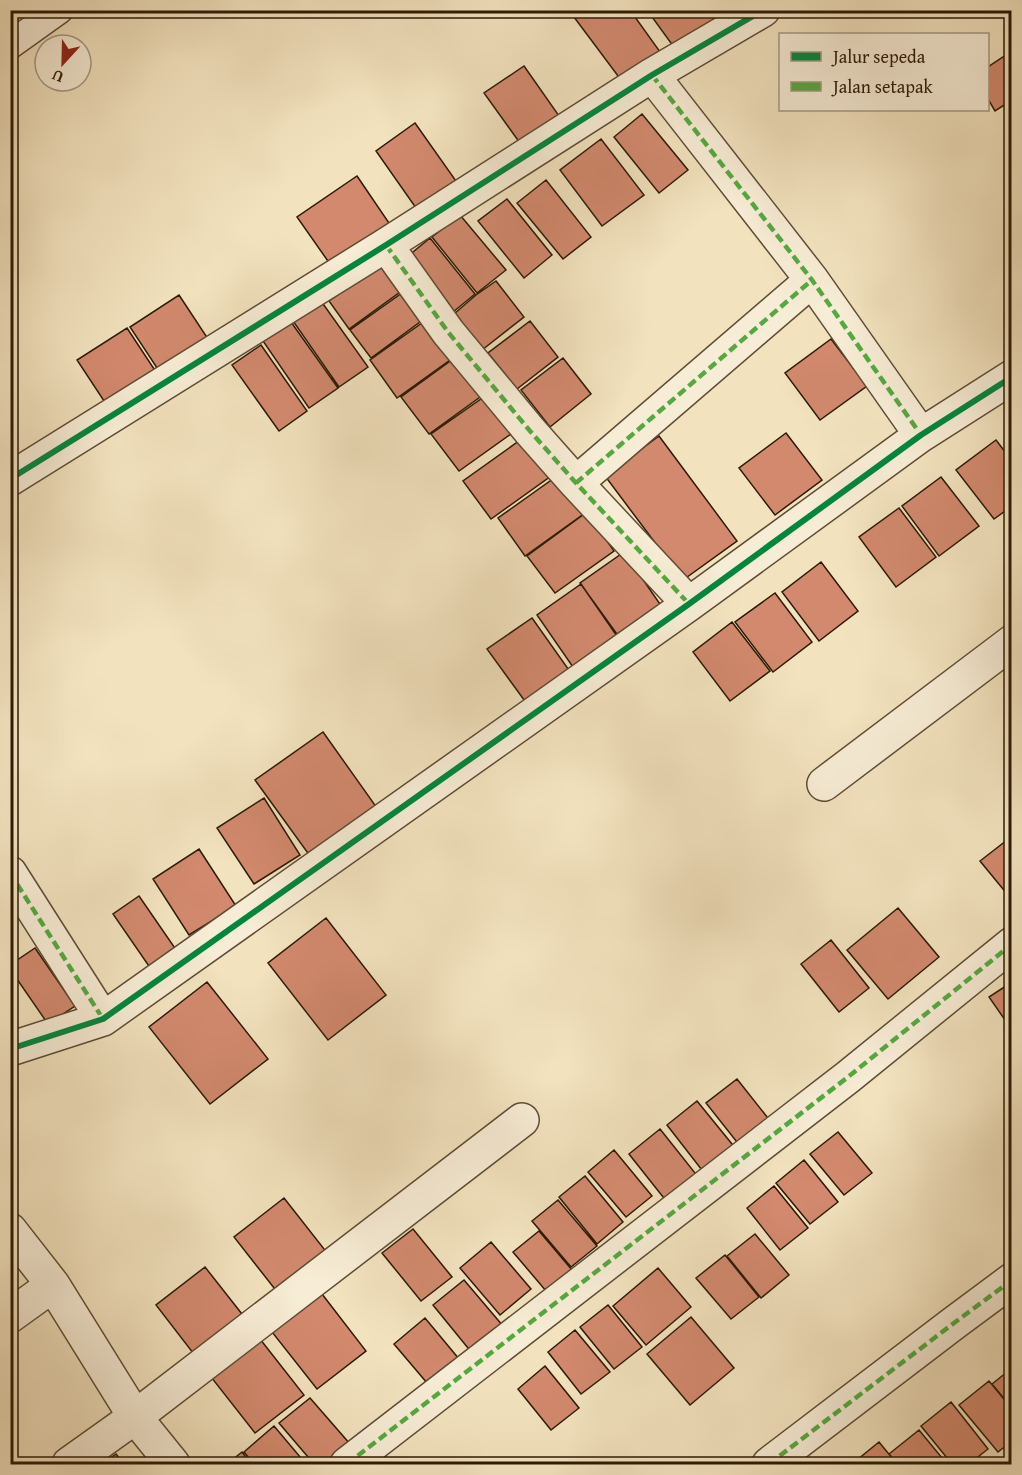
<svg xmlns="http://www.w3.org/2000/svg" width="1022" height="1475" viewBox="0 0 1022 1475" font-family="'Gentium Book Plus',serif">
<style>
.building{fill:#d2896e;stroke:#2d1a06;stroke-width:1.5}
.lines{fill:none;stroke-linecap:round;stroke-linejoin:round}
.lane-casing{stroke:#5e4c34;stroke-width:30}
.street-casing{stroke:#5e4c34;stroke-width:36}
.lane{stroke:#f7ecd5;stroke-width:27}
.street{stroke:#f7ecd5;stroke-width:33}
.quiet{stroke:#54a940;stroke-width:4.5;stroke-dasharray:9 4.5;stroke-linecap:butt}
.cycleway-casing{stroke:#f7ecd5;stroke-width:10}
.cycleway{stroke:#00873e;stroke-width:6}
</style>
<rect width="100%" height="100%" fill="#f2e2be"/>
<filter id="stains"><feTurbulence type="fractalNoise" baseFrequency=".00333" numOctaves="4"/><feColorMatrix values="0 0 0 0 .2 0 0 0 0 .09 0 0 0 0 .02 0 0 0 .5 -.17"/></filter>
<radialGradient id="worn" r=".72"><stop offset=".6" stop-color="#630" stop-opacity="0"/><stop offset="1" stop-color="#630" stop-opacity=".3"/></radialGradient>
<path class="building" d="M 574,10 L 630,10 L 663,56 L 624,84 L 571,13 Z
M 647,10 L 708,10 L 715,21 L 676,50 Z
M 1012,51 L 1012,100 L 995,111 L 988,99 L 988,67 Z
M 524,66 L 564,123 L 525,150 L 484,93 Z
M 642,114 L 688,170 L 659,193 L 614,137 Z
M 415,123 L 456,181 L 416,208 L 376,151 Z
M 601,139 L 644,195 L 602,226 L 560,170 Z
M 357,176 L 389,223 L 330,264 L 297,217 Z
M 546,180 L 591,237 L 563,259 L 517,203 Z
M 507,199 L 552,255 L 524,278 L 478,221 Z
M 460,215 L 506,270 L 477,293 L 432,237 Z
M 430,238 L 475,294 L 447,317 L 402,261 Z
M 387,260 L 407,287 L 349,329 L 329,301 Z
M 496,281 L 524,317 L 482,350 L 454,314 L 476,295 Z
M 409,288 L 428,316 L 371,358 L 350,330 Z
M 179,295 L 212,345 L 163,377 L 130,327 Z
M 321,301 L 368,367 L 339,387 L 293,321 Z
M 429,318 L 457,355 L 397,398 L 370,360 Z
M 530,321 L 558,357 L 517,389 L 488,353 Z
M 291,322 L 338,388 L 309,408 L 263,341 Z
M 127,328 L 160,378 L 110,410 L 77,360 Z
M 831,339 L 867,386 L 820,420 L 785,373 Z
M 261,345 L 307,411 L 279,431 L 232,365 Z
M 460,354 L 487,392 L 429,434 L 401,397 Z
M 563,358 L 591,394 L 550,427 L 521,390 Z
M 491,392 L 518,429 L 459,471 L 431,434 Z
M 786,433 L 822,480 L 775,515 L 739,468 Z
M 659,436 L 737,541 L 683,580 L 605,476 Z
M 523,438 L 551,476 L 491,519 L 463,481 Z
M 996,440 L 1012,461 L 1012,506 L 994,519 L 956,470 Z
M 557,476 L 585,513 L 525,556 L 498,518 Z
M 941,477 L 979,526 L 939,556 L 902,506 Z
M 899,508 L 936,557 L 896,587 L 859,537 Z
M 587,512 L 614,551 L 555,593 L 527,556 Z
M 624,552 L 662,607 L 619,637 L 580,583 Z
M 821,562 L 858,611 L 819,641 L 782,592 Z
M 581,584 L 619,639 L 575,670 L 537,615 Z
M 775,593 L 812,642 L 773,672 L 735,622 Z
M 532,618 L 571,673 L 527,704 L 487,649 Z
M 732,622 L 770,671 L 730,701 L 693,652 Z
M 323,732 L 377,808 L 310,856 L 255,780 Z
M 264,798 L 300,855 L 254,884 L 217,828 Z
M 1011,837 L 1012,837 L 1012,900 L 980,861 Z
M 199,849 L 236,906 L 189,935 L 153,879 Z
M 139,896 L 179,954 L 153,972 L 113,914 Z
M 898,908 L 939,957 L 888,999 L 847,950 Z
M 326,918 L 386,995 L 328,1040 L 268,963 Z
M 831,940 L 869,988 L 839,1012 L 801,964 Z
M 35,948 L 75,1006 L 48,1024 L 10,969 L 10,965 Z
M 207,982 L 268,1059 L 210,1104 L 149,1027 Z
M 1012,982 L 1012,1030 L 989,997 Z
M 737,1079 L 775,1127 L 744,1151 L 706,1103 Z
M 697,1101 L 736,1149 L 705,1174 L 667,1125 Z
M 660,1129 L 699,1178 L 667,1202 L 629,1154 Z
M 838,1132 L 872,1173 L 844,1195 L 810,1154 Z
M 614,1150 L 652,1196 L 626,1217 L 588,1172 Z
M 804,1160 L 838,1202 L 810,1224 L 776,1183 Z
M 585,1176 L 623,1222 L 597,1244 L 559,1197 Z
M 774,1186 L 808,1228 L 780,1250 L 747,1208 Z
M 284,1198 L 328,1254 L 278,1293 L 234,1237 Z
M 558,1200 L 597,1246 L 571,1267 L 532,1221 Z
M 413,1229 L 452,1277 L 421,1301 L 382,1253 Z
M 539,1231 L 578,1277 L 552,1298 L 513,1252 Z
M 755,1234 L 789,1275 L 761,1298 L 727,1256 Z
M 491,1242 L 531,1289 L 500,1315 L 460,1268 Z
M 725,1255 L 759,1297 L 731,1319 L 696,1278 Z
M 205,1267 L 249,1323 L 200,1362 L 156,1305 Z
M 658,1268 L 691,1307 L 646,1345 L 613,1306 Z
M 464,1280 L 503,1326 L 472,1353 L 433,1305 Z
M 322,1294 L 366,1351 L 317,1389 L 272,1332 Z
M 608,1305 L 642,1347 L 614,1369 L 580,1327 Z
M 691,1317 L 734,1368 L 690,1405 L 647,1354 Z
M 425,1318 L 464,1365 L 433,1390 L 394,1344 Z
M 575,1330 L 610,1372 L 581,1394 L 548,1352 Z
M 260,1339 L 304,1395 L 255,1433 L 211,1377 Z
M 545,1366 L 579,1408 L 551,1430 L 518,1389 Z
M 1012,1368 L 1012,1408 L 992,1384 Z
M 989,1381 L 1012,1409 L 1012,1441 L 998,1452 L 959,1405 Z
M 310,1398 L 350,1444 L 326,1464 L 314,1464 L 279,1423 Z
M 951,1402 L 988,1449 L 969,1464 L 952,1464 L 921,1426 Z
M 274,1426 L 306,1464 L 254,1464 L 244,1452 Z
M 919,1430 L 947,1464 L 898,1464 L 889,1454 Z
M 879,1442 L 897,1464 L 852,1464 Z
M 242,1452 L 251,1464 L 227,1464 Z
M 116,1454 L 124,1464 L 102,1464 Z"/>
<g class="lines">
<defs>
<path id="lane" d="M 10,45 L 59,10"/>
<path id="street" d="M 652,75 L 812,280 L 921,435
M 386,245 L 448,332 L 530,431 L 576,483 L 689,604
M 10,479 L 386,245 L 652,75 L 763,10
M 576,483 L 812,280
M 824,784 L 1012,642
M 10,873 L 103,1019
M 10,1049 L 103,1019 L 689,604 L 921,435 L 1012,377
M 10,1230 L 53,1285 L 135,1417 L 173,1464
M 10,1316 L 53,1285
M 69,1464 L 135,1417 L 522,1120
M 347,1464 L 848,1077 L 1012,944
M 769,1464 L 954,1323 L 1012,1280"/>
</defs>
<use href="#lane" class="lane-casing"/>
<use href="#street" class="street-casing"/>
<use href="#lane" class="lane"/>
<use href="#street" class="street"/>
<path class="quiet" d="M 652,75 L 812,280 L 921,435
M 386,245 L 448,332 L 530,431 L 576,483 L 689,604
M 576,483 L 812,280
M 10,873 L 103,1019
M 347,1464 L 848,1077 L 1012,944
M 769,1464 L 954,1323 L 1012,1280"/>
<defs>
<path id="cycleway" d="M 10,479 L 386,245 L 652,75 L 763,10
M 10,1049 L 103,1019 L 689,604 L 921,435 L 1012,377"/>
</defs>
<use href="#cycleway" class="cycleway-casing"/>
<use href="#cycleway" class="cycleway"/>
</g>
<rect width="1022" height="1475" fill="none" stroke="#f2e2be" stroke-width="36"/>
<rect x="12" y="12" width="998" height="1451" fill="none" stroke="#2d1a06" stroke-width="3"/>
<rect x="18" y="18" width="986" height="1439" fill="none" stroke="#2d1a06" stroke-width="1.5"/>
<rect x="779" y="33" width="210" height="78" fill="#f7ecd5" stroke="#a69882" stroke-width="1.5"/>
<rect x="791" y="52" width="30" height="9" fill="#00873e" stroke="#a69882" stroke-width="1.5"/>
<text x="833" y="63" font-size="18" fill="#2d1a06">Jalur sepeda</text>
<rect x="791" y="82" width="30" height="9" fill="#54a940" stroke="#a69882" stroke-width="1.5"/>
<text x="833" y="93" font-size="18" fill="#2d1a06">Jalan setapak</text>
<g transform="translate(63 63) rotate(202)"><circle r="28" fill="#f7ecd5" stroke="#a69882" stroke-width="1.5"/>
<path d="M0-4.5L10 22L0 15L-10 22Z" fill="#8f2418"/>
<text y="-9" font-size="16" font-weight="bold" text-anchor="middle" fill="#2d1a06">U</text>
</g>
<rect width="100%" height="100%" filter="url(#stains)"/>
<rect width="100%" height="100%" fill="url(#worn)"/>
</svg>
